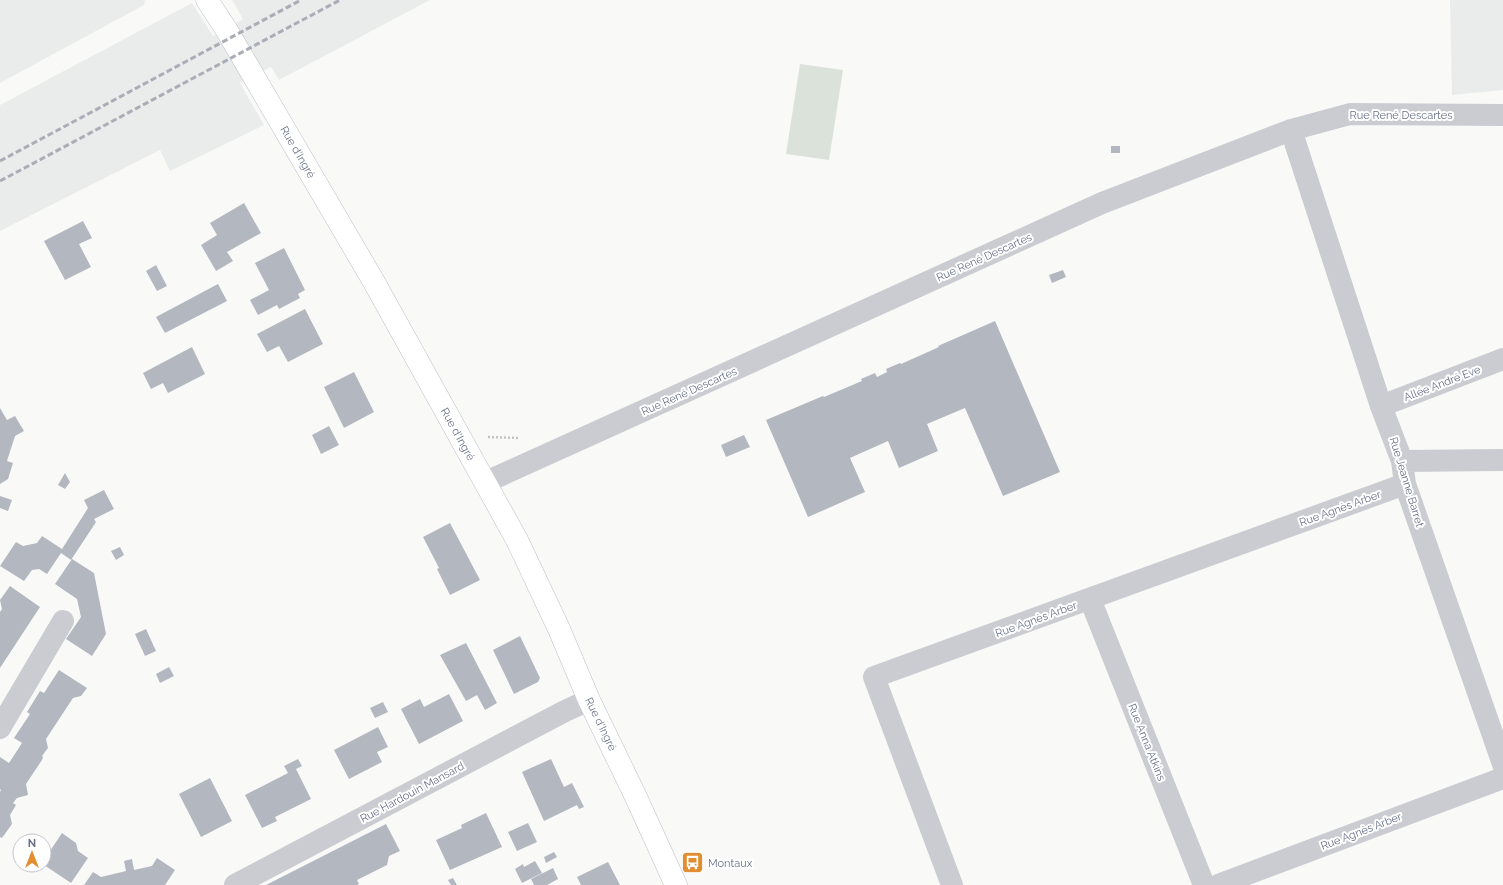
<svg xmlns="http://www.w3.org/2000/svg" width="1503" height="885" viewBox="0 0 1503 885" font-family="Raleway,sans-serif">
<style>
.built{fill:#eaebeb}
.green{fill:#dae2d9}
.building{fill:#b3b7c0}
.lines{fill:none;stroke-linecap:round;stroke-linejoin:round}
.secondary-casing{stroke:#bdbfc5;stroke-width:23}
.path{stroke:#c2c3c6;stroke-width:2.5;stroke-dasharray:2 2;stroke-linecap:butt}
.street{stroke:#cbccd1;stroke-width:22}
.secondary{stroke:#fff;stroke-width:22}
.rail{stroke:#aaadb5;stroke-width:3;stroke-dasharray:6 3;stroke-linecap:butt}
.labels{text-anchor:middle;stroke-width:4;stroke-linejoin:round;paint-order:stroke}
.street-label{font-size:11px;fill:#697189;stroke:#fff}
.poi-label{font-size:11px;fill:#697189;stroke:#fff;text-anchor:start}
</style>
<rect width="100%" height="100%" fill="#f9faf8"/>
<path class="built" d="M 0,0 L 145,0 L 144,5 L 0,83 Z
M 232,0 L 430,0 L 279,80 L 271,67 L 240,83 L 264,125 L 170,171 L 160,150 L 0,231 L 0,105 L 192,3 L 213,36 L 243,19 Z
M 1450,0 L 1503,0 L 1503,90 L 1452,95 Z"/>
<path class="green" d="M 800,64 L 843,70 L 829,160 L 786,154 Z"/>
<path class="building" d="M 1111,146 L 1120,146 L 1120,153 L 1111,153 Z
M 244,203 L 261,233 L 227,252 L 233,261 L 216,271 L 201,245 L 217,235 L 210,223 Z
M 83,221 L 92,238 L 79,244 L 91,267 L 65,280 L 44,241 Z
M 284,248 L 305,290 L 298,294 L 300,298 L 279,309 L 277,305 L 258,315 L 250,300 L 269,290 L 255,263 Z
M 156,265 L 167,286 L 157,291 L 146,271 Z
M 1063,270 L 1066,277 L 1052,283 L 1049,275 Z
M 218,284 L 227,301 L 165,333 L 156,317 Z
M 305,309 L 323,344 L 288,362 L 279,346 L 267,352 L 257,334 Z
M 995,321 L 1060,472 L 1003,496 L 965,408 L 927,424 L 938,451 L 899,468 L 888,441 L 850,458 L 865,492 L 808,517 L 766,420 L 823,396 L 824,397 L 862,381 L 861,379 L 875,373 L 877,377 L 887,372 L 886,369 L 900,363 L 901,364 L 939,347 L 938,346 Z
M 192,347 L 205,374 L 168,393 L 163,383 L 151,389 L 143,373 Z
M 354,372 L 374,412 L 344,428 L 324,387 Z
M 0,408 L 7,420 L 15,416 L 24,431 L 15,436 L 7,461 L 13,463 L 8,479 L 0,484 Z
M 329,426 L 339,445 L 321,454 L 312,435 Z
M 744,435 L 750,447 L 726,457 L 721,445 Z
M 65,473 L 70,482 L 65,489 L 58,485 Z
M 104,490 L 114,509 L 94,519 L 96,522 L 71,560 L 61,553 L 47,574 L 39,569 L 32,570 L 24,581 L 0,566 L 16,542 L 23,546 L 37,543 L 42,536 L 62,549 L 88,508 L 84,500 Z
M 0,496 L 12,500 L 8,511 L 0,508 Z
M 450,523 L 480,580 L 450,595 L 437,569 L 439,568 L 423,537 Z
M 120,547 L 124,555 L 116,560 L 111,551 Z
M 72,559 L 94,573 L 106,634 L 92,656 L 66,639 L 81,617 L 77,599 L 55,584 Z
M 10,586 L 40,607 L 0,668 L 0,612 L 2,609 L 0,600 Z
M 146,629 L 156,651 L 145,656 L 135,634 Z
M 520,636 L 540,678 L 538,682 L 514,694 L 493,650 Z
M 466,643 L 497,703 L 485,710 L 477,695 L 466,701 L 440,655 Z
M 169,667 L 174,676 L 160,683 L 156,674 Z
M 59,670 L 87,688 L 81,696 L 73,698 L 46,739 L 48,748 L 42,756 L 43,757 L 42,760 L 26,784 L 28,795 L 17,798 L 13,803 L 16,805 L 10,815 L 12,824 L 2,838 L 0,837 L 0,792 L 1,790 L 0,789 L 0,757 L 9,763 L 22,743 L 14,738 L 30,714 L 27,712 L 40,691 L 44,693 Z
M 449,694 L 463,721 L 419,744 L 401,709 L 420,699 L 424,707 Z
M 383,702 L 388,712 L 375,718 L 370,708 Z
M 378,727 L 388,747 L 377,752 L 382,762 L 349,779 L 334,750 Z
M 298,759 L 302,766 L 296,769 L 311,799 L 275,817 L 277,821 L 262,828 L 245,795 L 288,773 L 284,766 Z
M 551,759 L 564,787 L 572,783 L 584,807 L 579,809 L 577,805 L 544,821 L 522,772 Z
M 210,778 L 232,821 L 201,837 L 179,794 Z
M 486,813 L 502,847 L 450,870 L 436,840 L 462,828 L 461,825 Z
M 528,823 L 537,842 L 517,851 L 508,832 Z
M 386,824 L 400,851 L 389,856 L 387,865 L 357,880 L 359,884 L 357,885 L 266,885 Z
M 62,833 L 76,843 L 78,851 L 88,858 L 71,883 L 44,865 L 44,860 Z
M 554,852 L 557,857 L 546,863 L 544,857 Z
M 693,853 L 700,868 L 694,871 L 687,856 Z
M 157,858 L 175,870 L 165,885 L 84,885 L 93,872 L 101,877 L 126,871 L 124,861 L 132,859 L 134,870 L 152,866 Z
M 535,861 L 542,873 L 522,883 L 515,869 L 523,864 L 524,867 Z
M 608,862 L 620,885 L 581,885 L 577,877 Z
M 553,868 L 558,879 L 547,885 L 534,885 L 531,879 Z
M 453,878 L 457,885 L 451,885 L 448,880 Z"/>
<g class="lines">
<defs>
<path id="secondary" d="M 207,0 L 226,29 L 374,282 L 517,540 L 559,629 L 589,700 L 635,795 L 676,885"/>
</defs>
<use href="#secondary" class="secondary-casing"/>
<path class="path" d="M 488,437 L 519,438"/>
<path class="street" d="M 1291,130 L 1381,406 L 1402,461 L 1405,484 L 1503,764
M 1381,406 L 1503,359
M 1402,461 L 1503,460
M 486,482 L 1102,203 L 1291,130 L 1350,114 L 1503,115
M 1090,599 L 1204,885
M 0,728 L 63,621
M 235,885 L 565,711 L 589,700
M 952,885 L 874,677 L 1405,484
M 1218,885 L 1503,778"/>
<use href="#secondary" class="secondary"/>
<path class="rail" d="M 0,161 L 301,0
M 0,181 L 340,0"/>
</g>
<defs>
<symbol id="bus-square" viewBox="-11 -11 22 22"><rect x="-9" y="-9" width="18" height="18" rx="4" fill="#e28d2f" stroke="#fff"/><path d="M-5-6H5V4H4V6H2V4H-2V6H-4V4H-5ZM-3.5-4V0h7V-4ZM-3.5 1.2v1.5H-2V1.2ZM2 1.2v1.5H3.5V1.2Z" fill="#fff"/></symbol>
</defs>
<g fill-rule="evenodd">
<use href="#bus-square" x="680" y="850" width="25" height="25"/>
</g>
<g class="labels">
<g class="street-label">
<text x="1401" y="119">Rue René Descartes</text>
<text transform="translate(298 152) rotate(60)" y="4">Rue d'Ingré</text>
<text transform="translate(984 257) rotate(-24)" y="4">Rue René Descartes</text>
<text transform="translate(1442 383) rotate(-21)" y="4">Allée André Eve</text>
<text transform="translate(689 391) rotate(-24)" y="4">Rue René Descartes</text>
<text transform="translate(458 434) rotate(61)" y="4">Rue d'Ingré</text>
<text transform="translate(1407 482) rotate(73)" y="4">Rue Jeanne Barret</text>
<text transform="translate(1340 508) rotate(-20)" y="4">Rue Agnès Arber</text>
<text transform="translate(1036 619) rotate(-20)" y="4">Rue Agnès Arber</text>
<text transform="translate(601 724) rotate(64)" y="4">Rue d'Ingré</text>
<text transform="translate(1147 742) rotate(68)" y="4">Rue Anna Atkins</text>
<text transform="translate(412 792) rotate(-28)" y="4">Rue Hardouin Mansard</text>
<text transform="translate(1361 831) rotate(-21)" y="4">Rue Agnès Arber</text>
</g>
<g class="poi-label">
<text x="708" y="867">Montaux</text>
</g>
</g>
<g transform="translate(32 853)"><circle r="19" fill="#ffffff" stroke="#c3c6d0"/>
<path d="M0-3L7 15L0 10L-7 15Z" fill="#e28d2f"/>
<text y="-6" font-size="11" font-weight="bold" text-anchor="middle" fill="#697189">N</text>
</g>
</svg>
